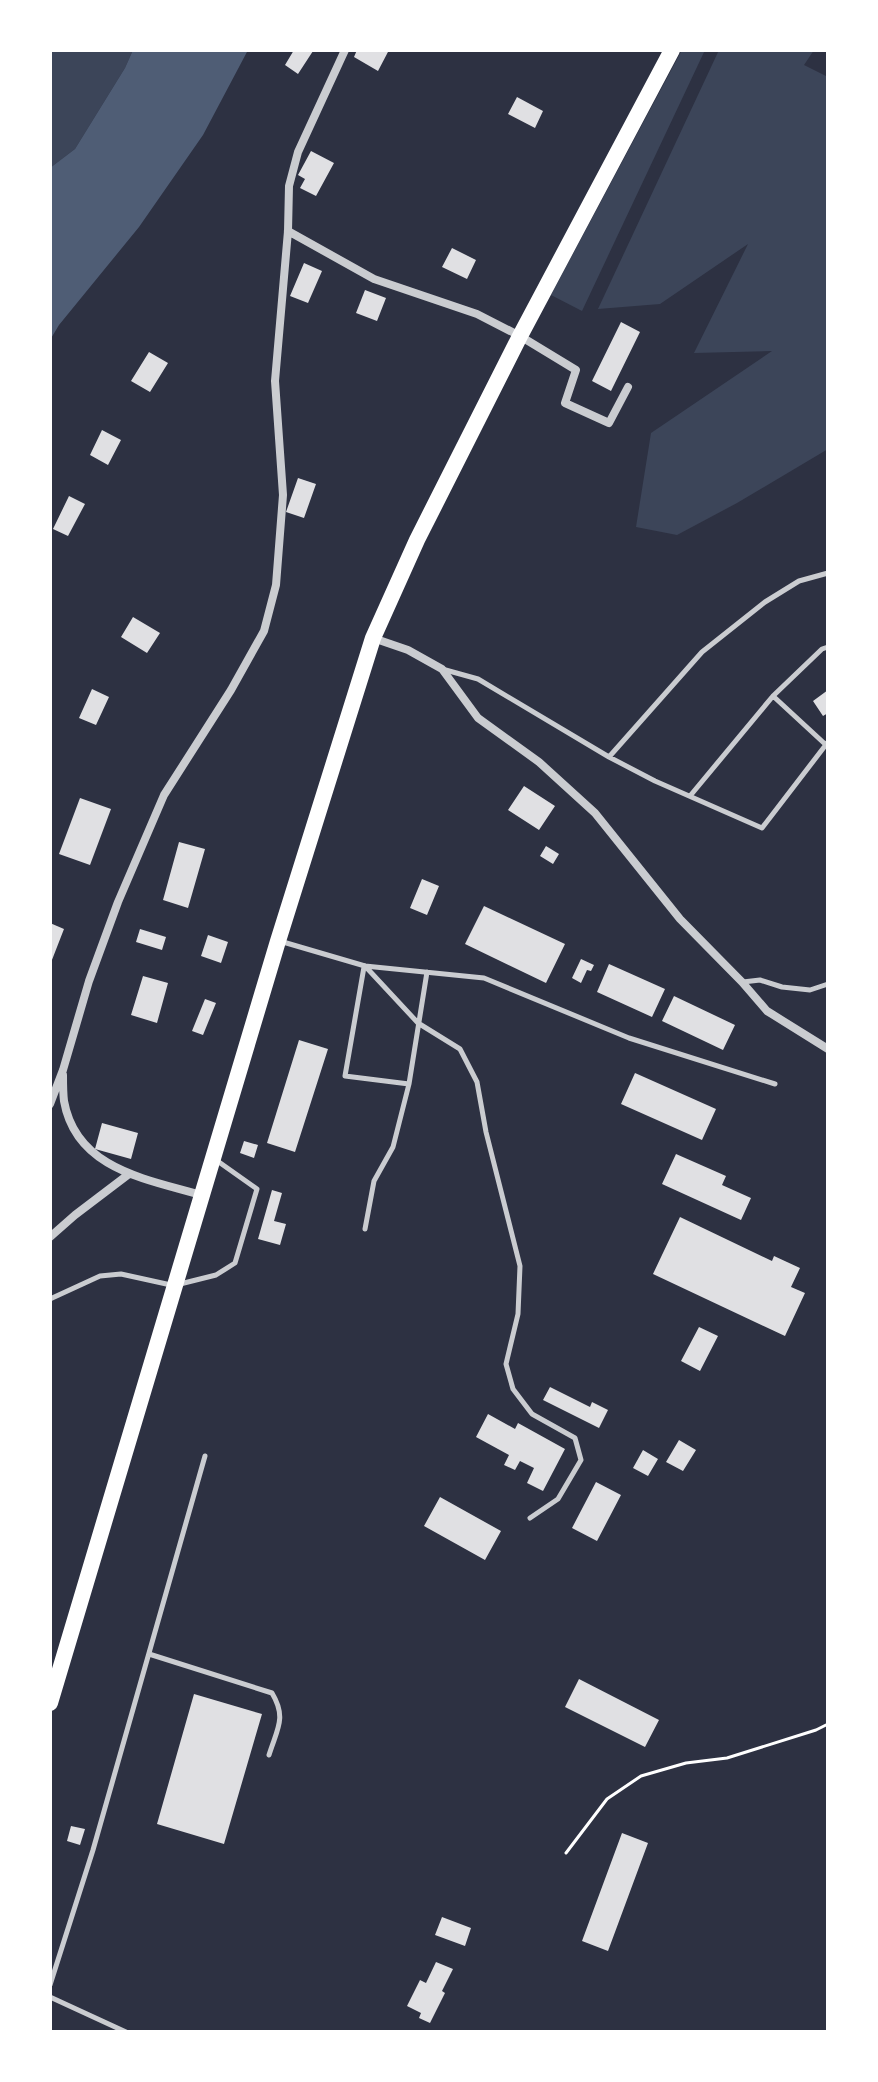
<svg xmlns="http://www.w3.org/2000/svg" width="878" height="2082" viewBox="0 0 878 2082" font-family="Overpass,sans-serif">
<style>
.green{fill:#3c4559}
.water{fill:#4f5d75}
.building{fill:#e0e0e3}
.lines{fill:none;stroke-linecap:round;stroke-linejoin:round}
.path{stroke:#fff;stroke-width:3}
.service{stroke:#caccd0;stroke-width:5}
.minor{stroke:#caccd0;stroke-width:8}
.secondary{stroke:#fff;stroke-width:16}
</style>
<rect width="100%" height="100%" fill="#2d3142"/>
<path class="green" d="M 50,50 L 133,50 L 125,68 L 75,149 L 50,168 Z
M 682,50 L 705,50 L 582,311 L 551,295 Z
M 719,50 L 814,50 L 804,65 L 828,77 L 828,449 L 737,503 L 677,535 L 636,527 L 651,433 L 772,351 L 694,353 L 748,244 L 660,304 L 598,309 Z"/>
<path class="water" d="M 133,50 L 248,50 L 203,135 L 139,227 L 59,325 L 50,340 L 50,168 L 75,149 L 125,68 Z"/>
<path class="building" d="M 294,50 L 313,51 L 298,74 L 285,65 Z
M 357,50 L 389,50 L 378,71 L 354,57 Z
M 517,97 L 543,111 L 535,128 L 508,114 Z
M 311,151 L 334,163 L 316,196 L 300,188 L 305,179 L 298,175 Z
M 452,248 L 476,260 L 467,279 L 442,267 Z
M 304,263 L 322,271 L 308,303 L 290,296 Z
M 365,290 L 386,298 L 377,321 L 356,313 Z
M 621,322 L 640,332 L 611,391 L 592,381 Z
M 149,352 L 168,363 L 150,392 L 131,381 Z
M 102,430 L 121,440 L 108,465 L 90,455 Z
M 298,478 L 316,484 L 304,518 L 286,512 Z
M 69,496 L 85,504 L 68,536 L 53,529 Z
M 133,617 L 160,633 L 147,653 L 121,637 Z
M 92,689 L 109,697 L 96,725 L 79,718 Z
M 828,690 L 828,713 L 823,716 L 813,701 Z
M 524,786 L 555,806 L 539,830 L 508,810 Z
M 80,798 L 111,809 L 90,865 L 59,854 Z
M 179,842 L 205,849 L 188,908 L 163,900 Z
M 546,846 L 559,854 L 553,864 L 540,856 Z
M 422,879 L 439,886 L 427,915 L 410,908 Z
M 484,906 L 565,944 L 546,983 L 465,944 Z
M 50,923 L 64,929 L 50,965 Z
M 140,929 L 166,937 L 162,950 L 136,942 Z
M 208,935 L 228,942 L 221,963 L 201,956 Z
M 581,959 L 594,965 L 591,971 L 587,970 L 581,983 L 572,978 Z
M 609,964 L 665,989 L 652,1017 L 597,992 Z
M 143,976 L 168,983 L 157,1023 L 131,1015 Z
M 674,996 L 735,1025 L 723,1050 L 662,1021 Z
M 205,999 L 216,1003 L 203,1035 L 192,1031 Z
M 299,1040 L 328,1049 L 295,1152 L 267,1143 Z
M 635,1073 L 716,1109 L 702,1140 L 621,1104 Z
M 102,1123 L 138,1133 L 131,1159 L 95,1149 Z
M 244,1141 L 258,1145 L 254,1158 L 240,1153 Z
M 676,1154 L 726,1176 L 722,1185 L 751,1198 L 741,1220 L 662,1184 Z
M 272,1190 L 282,1193 L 274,1221 L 286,1224 L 280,1245 L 258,1239 Z
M 680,1217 L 772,1261 L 774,1256 L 800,1268 L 791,1287 L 805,1293 L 785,1336 L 653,1274 Z
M 699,1327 L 718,1336 L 700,1371 L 681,1361 Z
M 550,1387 L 590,1407 L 592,1402 L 608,1410 L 599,1428 L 543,1400 Z
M 488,1414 L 515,1429 L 518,1423 L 565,1449 L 543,1491 L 527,1483 L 534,1468 L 520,1461 L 515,1470 L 504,1465 L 509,1455 L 476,1437 Z
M 679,1440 L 696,1450 L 683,1471 L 666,1462 Z
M 643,1450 L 658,1459 L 648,1476 L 633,1468 Z
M 596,1482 L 621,1495 L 597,1541 L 572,1528 Z
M 440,1497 L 501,1531 L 485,1560 L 424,1526 Z
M 579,1679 L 659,1720 L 645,1747 L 565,1707 Z
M 194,1694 L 262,1714 L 224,1844 L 157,1824 Z
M 71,1826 L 85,1829 L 80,1845 L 67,1841 Z
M 622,1833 L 648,1843 L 608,1951 L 582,1941 Z
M 442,1917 L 471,1928 L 465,1946 L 435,1935 Z
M 436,1962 L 453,1969 L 442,1991 L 445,1993 L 430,2023 L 419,2018 L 421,2013 L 407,2006 L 420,1980 L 426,1983 Z"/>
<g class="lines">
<path class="path" d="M 566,1853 L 607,1799 L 641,1776 L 686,1763 L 727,1758 L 816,1730 L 828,1724"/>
<path class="service" d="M 442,669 L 478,679 L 609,757 L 655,781 L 762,828 L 828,742
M 773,696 L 825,744
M 609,757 L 702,652 L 765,602 L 799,581 L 828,573
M 690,796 L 773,696 L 822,649 L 828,647
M 283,942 L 365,966 L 484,978 L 629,1038 L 775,1084
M 365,966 L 418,1023 L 460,1049 L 477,1082 L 486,1132 L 520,1266 L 518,1314 L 506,1364 L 513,1389 L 532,1414 L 575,1438 L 581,1460 L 558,1499 L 530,1518
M 364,967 L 345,1076 L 409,1084
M 743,982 L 760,980 L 782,987 L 810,990 L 828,984
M 365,1229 L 374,1181 L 393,1147 L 409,1084 L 427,972
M 180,1284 L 216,1275 L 235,1263 L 257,1189 L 216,1160
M 50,1299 L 100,1276 L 121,1274 L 171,1285
M 149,1654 L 272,1693 C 287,1718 277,1729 269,1755
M 50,1985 L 93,1850 L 205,1456
M 50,1997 L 126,2032"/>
<path class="minor" d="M 288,231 L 374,279 L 477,314 L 520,336 L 576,370 L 565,403 L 609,423 L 628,387
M 373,638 L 408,650 L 442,669 L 478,718 L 539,762 L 595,813 L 680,919 L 742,982 L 767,1011 L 828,1049
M 63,1075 C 63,1083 63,1093 64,1101 C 76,1169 146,1179 201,1195
M 50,1104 L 63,1070 L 89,981 L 118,902 L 164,795 L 231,690 L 264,631 L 276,585 L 283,495 L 275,381 L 288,231 L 289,186 L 298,152 L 345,50
M 50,1237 L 75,1215 L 129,1174"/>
<path class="secondary" d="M 50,1703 L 278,941 L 373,638 L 417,540 L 520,336 L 672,50"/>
</g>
<rect width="878" height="2082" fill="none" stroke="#ffffff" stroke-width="104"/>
</svg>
